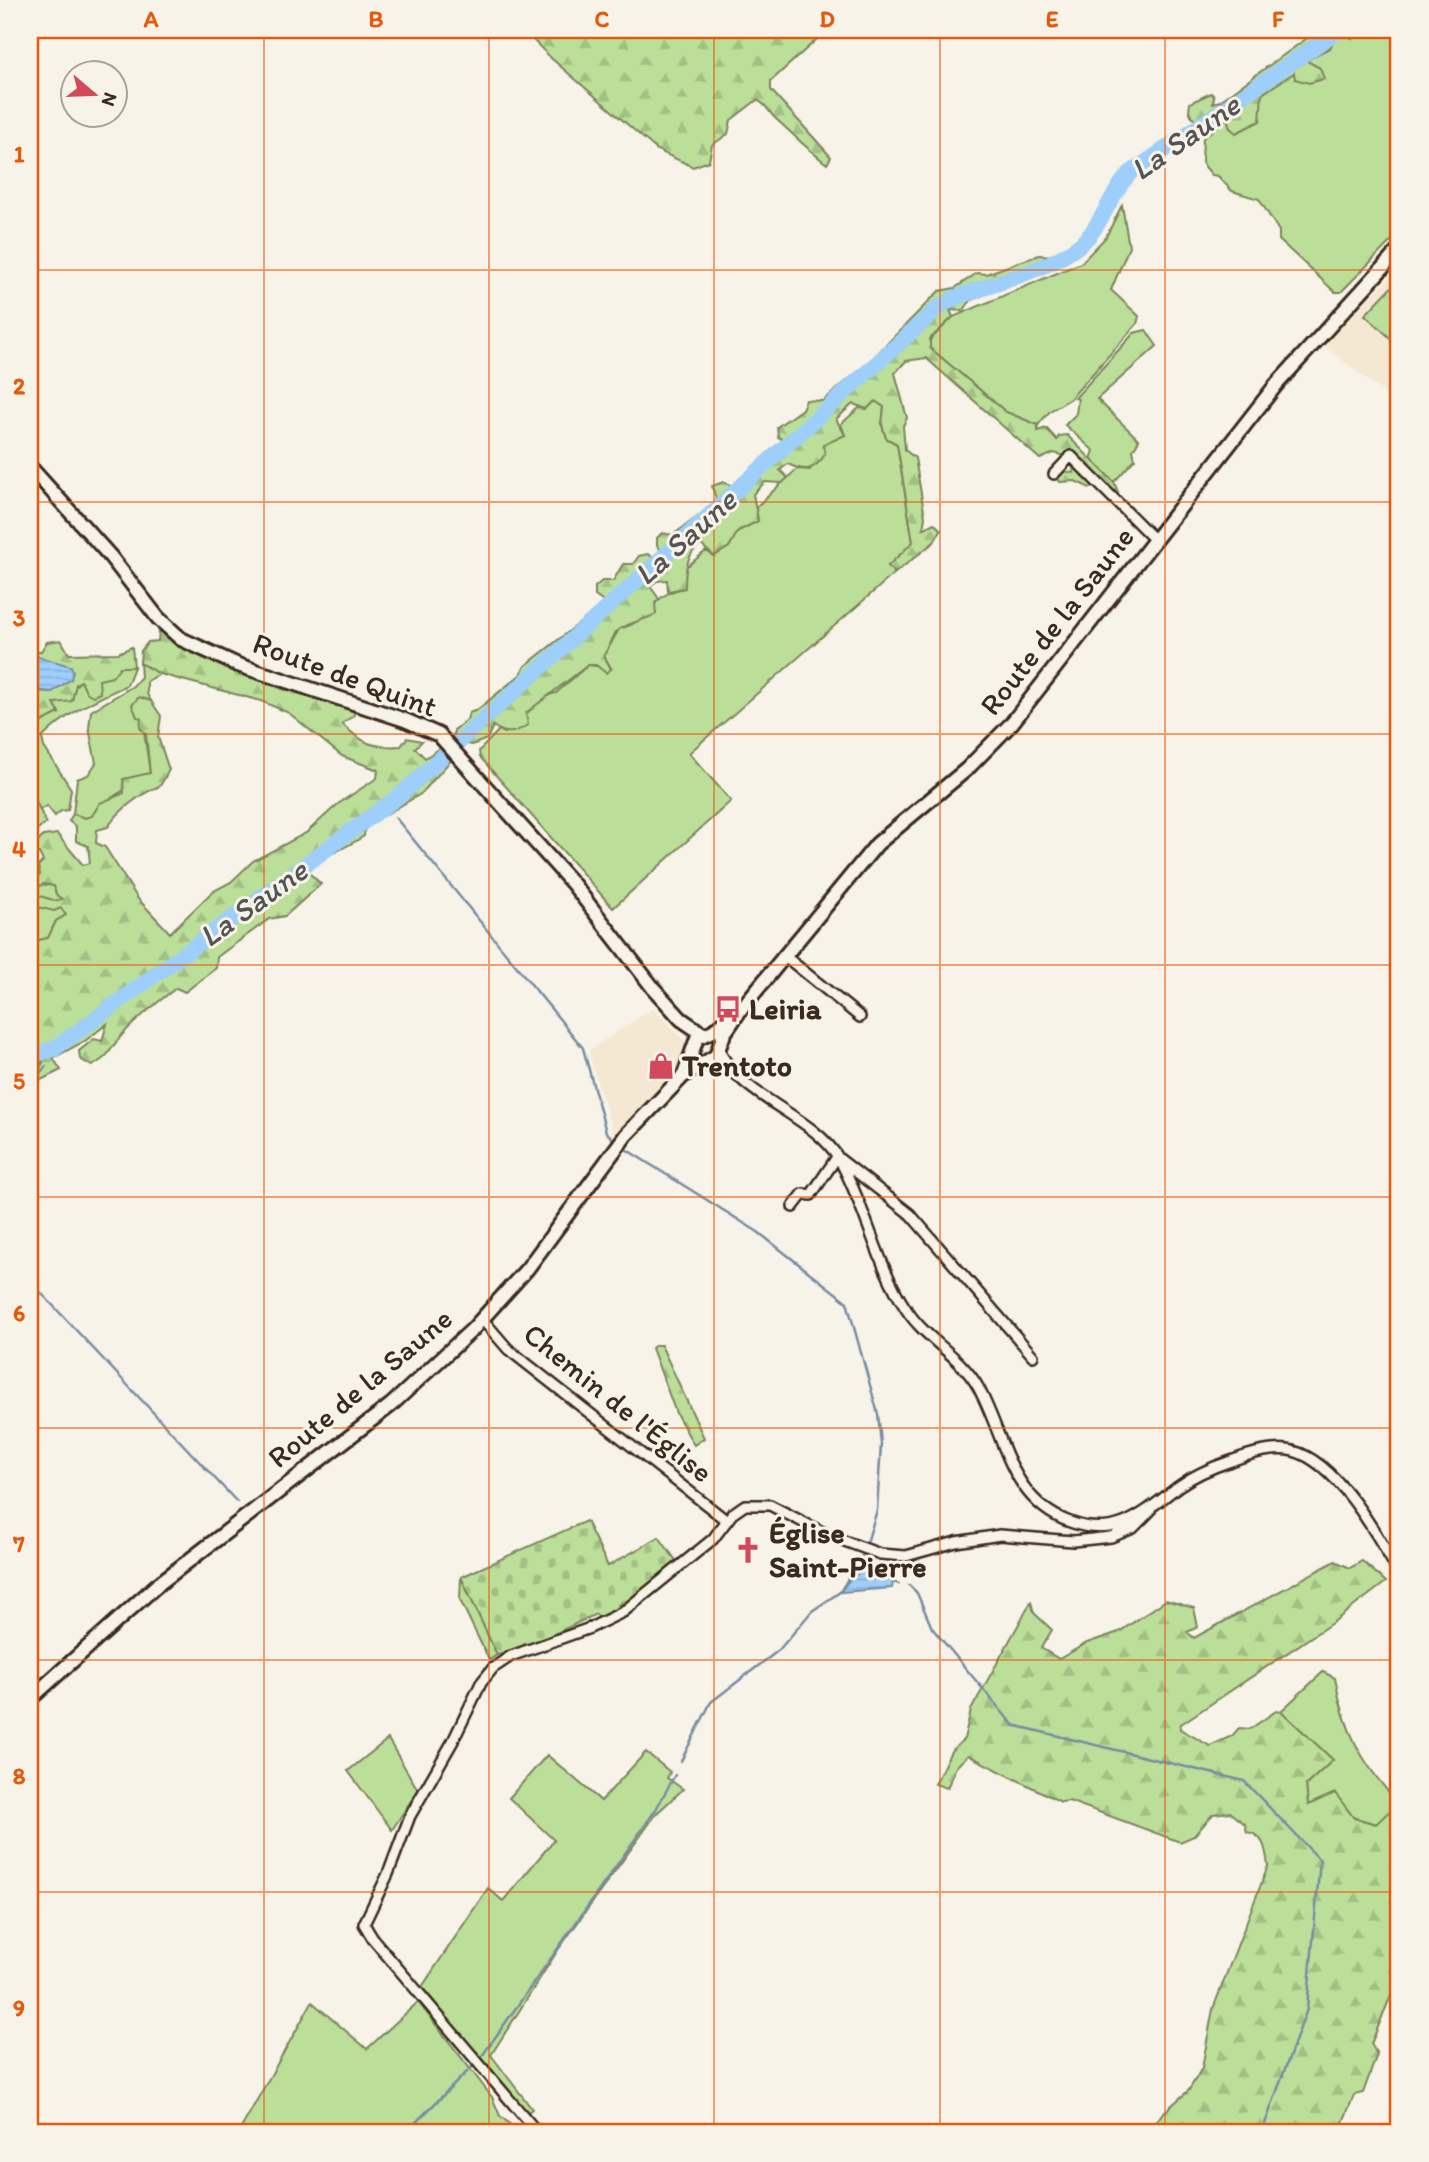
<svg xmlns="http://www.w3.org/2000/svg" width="1429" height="2162" viewBox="0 0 1429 2162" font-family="Itim,sans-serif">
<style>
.built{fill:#f5e8d3}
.grass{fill:#bbdf99;stroke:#7b845c;stroke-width:2}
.forest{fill:url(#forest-firs);stroke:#7b845c;stroke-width:2}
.cemetery{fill:url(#cemetery-stones);stroke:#7b845c;stroke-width:2}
.water{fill:url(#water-rules);stroke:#768ca2;stroke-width:2}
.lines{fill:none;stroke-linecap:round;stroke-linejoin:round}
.stream{stroke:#768ca2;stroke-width:2.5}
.river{stroke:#9ecefa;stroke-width:16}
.street-casing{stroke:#3b2a1e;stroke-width:14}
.secondary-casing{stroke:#3b2a1e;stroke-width:18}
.street{stroke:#f7f3e8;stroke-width:9}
.secondary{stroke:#f7f3e8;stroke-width:12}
.grid{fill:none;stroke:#e8590c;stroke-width:2;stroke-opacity:0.55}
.labels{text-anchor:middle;stroke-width:6;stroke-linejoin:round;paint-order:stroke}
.street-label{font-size:30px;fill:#3b2a1e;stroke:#f7f3e8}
.poi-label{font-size:30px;font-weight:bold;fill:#3b2a1e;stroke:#f7f3e8;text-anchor:start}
.water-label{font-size:32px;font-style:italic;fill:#545355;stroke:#f7f3e8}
.neatline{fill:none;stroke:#e8590c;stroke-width:2.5}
.grid-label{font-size:23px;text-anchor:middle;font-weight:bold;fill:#e8590c}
</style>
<defs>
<pattern id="forest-firs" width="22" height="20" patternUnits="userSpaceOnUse" patternTransform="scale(1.75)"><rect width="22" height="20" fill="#bbdf99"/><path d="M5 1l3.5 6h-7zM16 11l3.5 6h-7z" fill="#a2c083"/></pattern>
<pattern id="cemetery-stones" width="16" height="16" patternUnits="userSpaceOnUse" patternTransform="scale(1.75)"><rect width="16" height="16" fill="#bbdf99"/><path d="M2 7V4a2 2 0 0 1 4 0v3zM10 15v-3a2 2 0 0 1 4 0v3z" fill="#a2c083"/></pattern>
<pattern id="water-rules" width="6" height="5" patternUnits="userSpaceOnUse" patternTransform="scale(1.75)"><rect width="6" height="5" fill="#9ecefa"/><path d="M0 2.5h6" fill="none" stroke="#89b1d6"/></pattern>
</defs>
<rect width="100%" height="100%" fill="#f7f3e8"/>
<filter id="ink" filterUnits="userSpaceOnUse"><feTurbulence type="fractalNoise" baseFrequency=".0143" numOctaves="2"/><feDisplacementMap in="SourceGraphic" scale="14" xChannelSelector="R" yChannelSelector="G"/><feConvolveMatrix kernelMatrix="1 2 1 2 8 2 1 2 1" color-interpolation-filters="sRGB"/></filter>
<g filter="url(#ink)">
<path class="built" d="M 1399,267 L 1399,404 L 1324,346 Z
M 653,1008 L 686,1042 L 683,1063 L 614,1136 L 588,1051 Z"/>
<path class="grass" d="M 1362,30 L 1399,30 L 1399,233 L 1341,292 L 1335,292 L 1279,240 L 1279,231 L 1259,199 L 1232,191 L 1218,176 L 1212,175 L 1202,163 L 1203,136 L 1228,118 L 1230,128 L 1260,111 L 1262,94 C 1285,79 1305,58 1330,48 L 1338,31 Z
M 1122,205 L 1129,247 L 1111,290 L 1139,316 L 1137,324 L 1070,399 L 1050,411 L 1038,425 L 1006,412 L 930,348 L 930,340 L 953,317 L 1081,263 L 1106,237 Z
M 1399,279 L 1399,346 L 1365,315 Z
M 1146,330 L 1157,346 L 1097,399 L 1139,440 L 1133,450 L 1135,459 L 1114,482 L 1091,459 L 1094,451 L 1065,425 L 1076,414 L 1078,399 L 1075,398 L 1134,333 Z
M 875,401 L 884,407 L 882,425 L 886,438 L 897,444 L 913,542 L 889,566 L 895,573 L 689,753 L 731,801 L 613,908 L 480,757 L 479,751 L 499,730 L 505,733 L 547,695 L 556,693 L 588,665 L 611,668 L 604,656 L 619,629 C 655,620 648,594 685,588 L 685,568 L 706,551 L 714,556 L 729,547 L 738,531 L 758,521 L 756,507 L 797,469 L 810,470 L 822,445 L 845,435 L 841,424 L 859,408 L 867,409 Z
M 140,663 L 160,674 L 147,681 L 147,694 L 151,701 L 139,697 L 150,773 C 132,787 103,799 93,816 L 85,818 L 73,814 L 77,779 L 88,775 L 96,763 L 89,728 L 91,711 L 133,686 L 141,677 Z
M 120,667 L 134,667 L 127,685 C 95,700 67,712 42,738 L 44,747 L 71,789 L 68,810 L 61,811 L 55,816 L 47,806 L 39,810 L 35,799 L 30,799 L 30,719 L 59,713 L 54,703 L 81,681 L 99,680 Z
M 42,884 L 54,886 L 63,899 L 56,901 L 37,896 L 61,908 L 66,915 L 56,921 L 48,938 L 30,942 L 30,892 Z
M 461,1577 L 497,1655 L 489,1660 L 460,1600 Z
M 1323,1672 L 1335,1678 C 1344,1731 1362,1763 1398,1803 L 1377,1824 L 1308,1805 L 1306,1785 L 1333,1760 L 1281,1711 Z
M 388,1739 L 418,1790 L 392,1830 L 348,1771 Z
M 646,1752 L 670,1772 L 667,1778 L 683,1789 L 657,1813 L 558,1950 L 491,2055 L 532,2109 L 525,2114 L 422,1987 L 488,1888 L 503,1901 L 554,1840 L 509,1798 L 547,1755 L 601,1801 Z
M 312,2002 L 367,2049 L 418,2002 L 492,2097 L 500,2116 L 519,2132 L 239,2132 Z"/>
<path class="forest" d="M 523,30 L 827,30 L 771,81 L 771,90 L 831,157 L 827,164 C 808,150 793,134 776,119 C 768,112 768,105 757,100 L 731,120 L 728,134 L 712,145 L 709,161 L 693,167 L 657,150 L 552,59 Z
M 1300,30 L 1362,30 L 1352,38 L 1338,31 L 1330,48 L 1312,55 L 1307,61 L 1320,68 L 1324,79 L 1309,83 L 1295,79 L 1294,73 L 1262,94 L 1260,121 L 1236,133 L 1230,128 L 1227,118 L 1204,137 L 1189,111 L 1190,103 L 1211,93 L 1214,96 L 1213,103 L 1220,101 L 1314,33 L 1304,33 Z
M 1039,255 L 1055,256 L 1054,267 L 971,300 L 963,311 L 950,310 L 953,317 L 930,339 L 930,348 L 1006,412 L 1038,425 L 1038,431 L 1046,428 L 1057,440 L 1059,436 L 1067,435 L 1114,482 L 1118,492 L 1106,492 L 1097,485 L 1090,488 L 1075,481 L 1060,482 L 1055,474 L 1064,471 L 1074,473 L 1072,464 L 1080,469 L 1077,459 L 1054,453 L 1040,459 L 926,358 L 906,361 L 895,373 L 907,418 L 903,426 L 905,450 L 915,458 L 925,517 L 923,529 L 934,523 L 941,530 L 934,542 L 895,573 L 888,566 L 913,542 L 897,444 L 886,438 L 882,425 L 884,407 L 875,401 L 867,409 L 853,404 L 836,419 L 845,435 L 823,445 L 825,454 C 816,470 805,473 788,464 L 780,470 L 788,478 L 782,483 L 765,482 L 753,494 L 758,521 L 738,531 L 729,547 L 714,556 L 700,544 C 686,556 685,570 685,588 L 668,591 L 667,580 L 657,581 L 650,586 L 659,599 L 655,603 L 656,614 C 645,620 628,623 618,630 C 611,636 609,648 604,656 L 611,669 L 606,673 L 596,665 L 588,665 L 526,713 L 528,725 C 515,733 507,736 493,726 L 487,739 L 472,745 L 453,741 L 454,730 L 467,720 L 469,713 L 477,710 L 520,675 L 525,666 L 605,603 L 595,596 L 595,587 L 602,581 L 613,581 L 623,564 L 633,564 L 639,556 L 648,554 L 654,558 L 662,552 L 657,545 L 657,538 L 662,533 L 673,535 L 717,502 L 712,486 L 723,482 L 732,486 L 785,441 L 778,437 L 777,427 L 802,409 L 806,400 L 823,401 L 869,362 L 939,291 L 955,288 L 977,273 L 986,274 Z
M 166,631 L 184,649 L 285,690 L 298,688 L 313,698 L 354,710 L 354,715 L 342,724 C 363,744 373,748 401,746 L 407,738 L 422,741 L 415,748 L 425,758 L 442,747 L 451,760 L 422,793 L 365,827 L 364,836 C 345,849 324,855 306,870 L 321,884 L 285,916 L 269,919 L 217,957 L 216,968 L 185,992 L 176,988 C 158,1002 138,1017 122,1035 C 108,1050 113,1054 92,1066 L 80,1059 L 79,1051 L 94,1039 L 102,1041 L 107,1024 L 85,1041 L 53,1058 L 61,1070 L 31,1085 L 30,1077 L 39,1070 L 43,1062 L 30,1063 L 30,942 L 48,938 L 56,921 L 66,915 L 61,908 L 54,911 L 33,906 L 37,895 L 56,901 L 62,899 L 56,895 L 54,886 L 43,884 L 30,892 L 30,882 L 40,875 L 38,866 L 43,861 L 39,853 L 30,855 L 30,799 L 35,799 L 46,823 L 35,831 L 35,838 L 39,841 L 43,836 L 57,834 L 83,865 L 90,863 L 88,846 L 76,841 L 76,827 L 69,821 L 73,814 L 85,818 L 92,816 L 100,803 L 124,793 L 123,779 L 150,773 L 146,734 L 140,728 L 141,718 L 137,717 L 132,705 L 139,697 L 151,701 L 161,716 L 158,737 L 169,770 L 160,786 C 141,793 119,810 108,827 L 97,830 L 96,843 L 105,847 L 138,899 L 170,933 L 212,892 L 231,882 L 253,861 L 306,833 L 338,804 L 377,778 L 378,770 L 342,756 L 289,713 L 261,701 L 160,674 L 140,663 L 141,651 L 148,642 L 158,641 L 159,632 Z
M 61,640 L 69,654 L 118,653 L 132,647 L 134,667 L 120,667 L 112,677 L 99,680 L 100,693 L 93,696 L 86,692 L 81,681 L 76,684 L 72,701 L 54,703 L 59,713 L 40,723 L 30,719 L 30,698 L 38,696 L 34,691 L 52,692 L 71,679 L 35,656 L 30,662 L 30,651 L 41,651 L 47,642 Z
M 656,1345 L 661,1345 L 704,1438 L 694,1445 L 676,1413 L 652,1348 Z
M 1335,1561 L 1350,1568 L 1362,1561 L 1386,1582 L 1332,1623 L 1181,1724 L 1180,1729 L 1210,1746 L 1232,1736 L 1239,1728 L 1250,1729 L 1276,1711 L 1281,1711 L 1333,1760 L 1306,1785 L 1308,1805 L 1335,1793 L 1354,1818 L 1376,1824 L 1399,1802 L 1399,1976 L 1371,2044 L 1377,2054 L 1363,2093 L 1354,2095 L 1339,2132 L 1149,2132 L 1162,2114 L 1189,2090 L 1202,2068 L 1213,2009 L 1268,1866 C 1266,1852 1265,1834 1247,1832 L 1245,1824 L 1230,1812 L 1213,1814 L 1194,1836 L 1180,1842 L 1069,1801 L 1061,1802 L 968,1755 L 956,1767 L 947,1788 L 935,1784 L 951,1751 L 964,1739 L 971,1710 L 1031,1602 L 1034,1613 L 1052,1630 L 1041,1648 L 1059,1659 L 1087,1643 L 1119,1632 L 1166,1600 L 1194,1608 L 1198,1627 L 1187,1632 L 1194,1638 Z"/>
<path class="cemetery" d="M 586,1521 L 608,1566 L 659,1537 L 677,1562 L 646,1592 L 624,1607 L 622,1603 L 618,1605 L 620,1610 L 600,1620 L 596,1614 L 531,1645 L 497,1655 L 461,1577 Z"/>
<path class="water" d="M 35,656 L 71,666 L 73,671 L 71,679 L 52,692 L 34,690 L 30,684 L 30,663 Z
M 863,1570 L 886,1574 L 893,1582 L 892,1588 L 840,1592 L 850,1579 Z"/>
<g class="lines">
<path class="stream" d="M 386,806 L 388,809
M 395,817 L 583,1048 L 606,1132 L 612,1138
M 47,1059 L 50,1050
M 30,1085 L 46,1066
M 624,1148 L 758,1232 L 847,1302 L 878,1414 L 881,1444 L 877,1510 L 866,1546
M 30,1281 L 237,1502
M 893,1582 L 899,1584
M 909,1585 L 917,1593 L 932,1628 L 1013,1725 L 1244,1781 L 1320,1860 L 1307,2009 L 1262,2132
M 681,1761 L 711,1702 L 779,1650 L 812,1611 L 840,1592 L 865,1551
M 482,2056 L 655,1811 L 675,1775
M 406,2132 L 472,2067"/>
<path class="river" d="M 30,1056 L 54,1049 L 399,796 L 938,308 L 954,298 C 992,284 1061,267 1088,237 C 1105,217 1111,193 1130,173 L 1339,30"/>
<defs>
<path id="street" d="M 1054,474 L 1071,456 L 1155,540
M 786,957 L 860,1017
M 719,1049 C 738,1097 814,1115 839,1159 C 866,1207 876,1263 906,1309 C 925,1339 961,1356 978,1387 C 1005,1436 1009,1500 1070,1522 C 1118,1540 1144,1512 1179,1486 C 1194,1475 1213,1467 1231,1461 C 1249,1454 1274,1446 1293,1451 C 1337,1462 1378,1536 1399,1573
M 793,1207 L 803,1194 L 811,1195 L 837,1157 L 910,1214 L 1033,1356
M 483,1320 L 508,1349 L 727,1521
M 537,2132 L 373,1939 L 364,1924 L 388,1874 L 410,1816 L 453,1741 L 481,1683 L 493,1668 L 511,1656 L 590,1628 L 623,1612 L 713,1539 L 732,1514 L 745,1505 L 770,1505 L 828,1535 L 880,1554 L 906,1556 L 956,1542 L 1000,1535 L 1073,1541 L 1111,1537 L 1133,1528 L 1150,1511"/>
<path id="secondary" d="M 30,467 L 110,556 L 158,618 L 181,639 L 238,665 L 405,720 L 439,735 L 573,884 L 654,989 L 681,1019 L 703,1034
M 684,1075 L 697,1038 L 713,1031 L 732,1016
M 30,1699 L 156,1586 L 391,1405 L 473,1329 L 527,1269 L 626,1135 L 683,1076 L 716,1056 L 724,1034 L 741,1009 L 877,844 L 967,769 L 1011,724 L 1276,385 L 1399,250"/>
</defs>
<use href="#street" class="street-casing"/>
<use href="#secondary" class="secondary-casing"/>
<use href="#street" class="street"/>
<use href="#secondary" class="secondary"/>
</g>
</g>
<path class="grid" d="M 264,30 L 264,2132M 489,30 L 489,2132M 714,30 L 714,2132M 940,30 L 940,2132M 1165,30 L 1165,2132M 30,270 L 1399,270M 30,502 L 1399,502M 30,734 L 1399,734M 30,965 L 1399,965M 30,1197 L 1399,1197M 30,1428 L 1399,1428M 30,1660 L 1399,1660M 30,1892 L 1399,1892"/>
<defs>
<symbol id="bus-bare" viewBox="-9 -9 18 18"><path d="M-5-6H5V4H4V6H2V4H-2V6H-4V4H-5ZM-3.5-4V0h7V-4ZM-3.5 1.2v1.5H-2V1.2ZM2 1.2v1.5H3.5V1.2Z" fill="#d1495b" stroke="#f7f3e8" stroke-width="2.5" paint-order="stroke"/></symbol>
<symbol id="shop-bare" viewBox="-9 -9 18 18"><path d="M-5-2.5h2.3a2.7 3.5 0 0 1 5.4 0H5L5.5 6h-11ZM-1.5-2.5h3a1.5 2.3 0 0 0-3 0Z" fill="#d1495b" stroke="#f7f3e8" stroke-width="2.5" paint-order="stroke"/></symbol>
<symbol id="church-bare" viewBox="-9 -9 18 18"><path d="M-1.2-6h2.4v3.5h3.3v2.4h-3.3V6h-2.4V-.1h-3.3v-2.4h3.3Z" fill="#d1495b" stroke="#f7f3e8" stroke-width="2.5" paint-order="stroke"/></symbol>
</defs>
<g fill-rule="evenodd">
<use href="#bus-bare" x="709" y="990" width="38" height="38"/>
<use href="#shop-bare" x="642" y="1047" width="38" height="38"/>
<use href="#church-bare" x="729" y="1531" width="38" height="38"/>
</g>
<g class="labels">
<g class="street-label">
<text transform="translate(1057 621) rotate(-52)" y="10">Route de la Saune</text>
<text transform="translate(345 675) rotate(20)" y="10">Route de Quint</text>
<text transform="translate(360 1388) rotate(-40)" y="10">Route de la Saune</text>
<text transform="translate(618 1403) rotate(39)" y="10">Chemin de l'Église</text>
</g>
<g class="poi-label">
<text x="749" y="1019">Leiria</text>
<text x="682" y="1076">Trentoto</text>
<text x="769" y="1543">Église<tspan x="769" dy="34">Saint-Pierre</tspan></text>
</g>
<g class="water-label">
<text transform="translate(1185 137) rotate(-35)" y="11">La Saune</text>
<text transform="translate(685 537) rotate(-42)" y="11">La Saune</text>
<text transform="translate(253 903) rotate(-36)" y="11">La Saune</text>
</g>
</g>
<rect width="1429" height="2162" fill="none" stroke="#f7f3e8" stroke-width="77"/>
<g transform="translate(94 94) rotate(109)"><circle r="33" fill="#f7f3e8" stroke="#aca397" stroke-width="2"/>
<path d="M0-5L12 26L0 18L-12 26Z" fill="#d1495b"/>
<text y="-10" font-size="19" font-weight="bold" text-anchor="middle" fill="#3b2a1e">N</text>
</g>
<rect x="38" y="38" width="1352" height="2086" class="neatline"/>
<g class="grid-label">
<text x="151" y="27">A</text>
<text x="376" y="27">B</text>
<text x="602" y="27">C</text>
<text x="827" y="27">D</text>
<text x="1052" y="27">E</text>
<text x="1278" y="27">F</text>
<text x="19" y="162">1</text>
<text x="19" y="394">2</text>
<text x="19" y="626">3</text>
<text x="19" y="857">4</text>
<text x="19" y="1089">5</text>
<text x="19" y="1321">6</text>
<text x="19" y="1552">7</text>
<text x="19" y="1784">8</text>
<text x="19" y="2016">9</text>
</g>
</svg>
